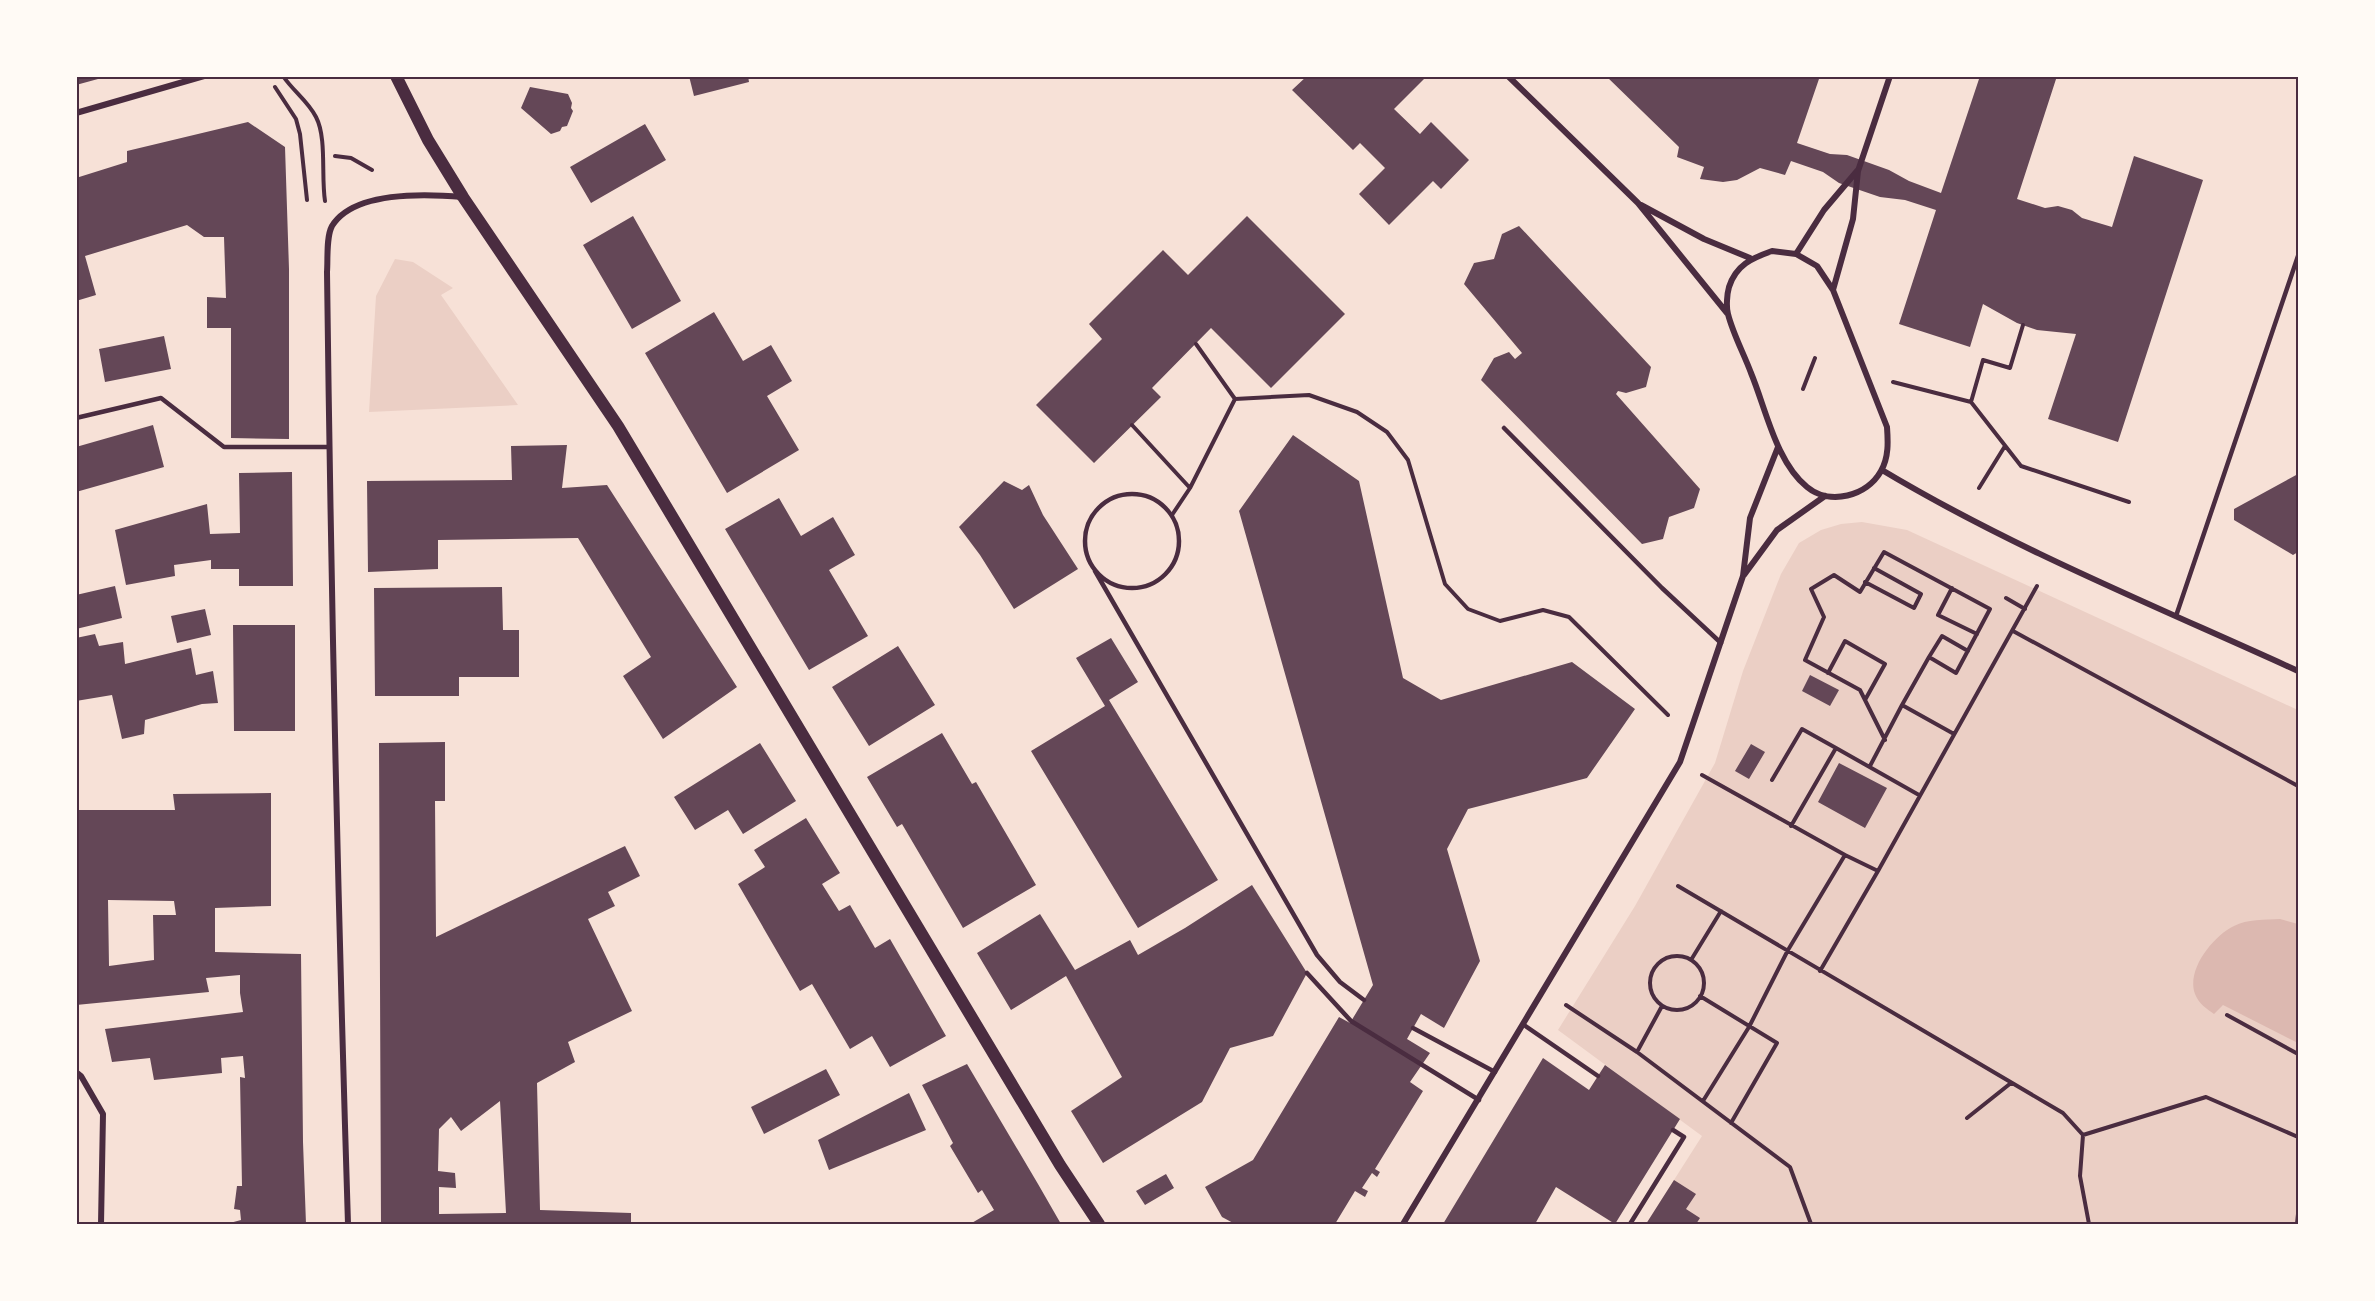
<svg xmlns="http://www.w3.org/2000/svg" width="2375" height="1301" viewBox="0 0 2375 1301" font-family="'Titillium Web',sans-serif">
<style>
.green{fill:#ebcfc5}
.water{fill:#dcb8b0}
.building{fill:#644757;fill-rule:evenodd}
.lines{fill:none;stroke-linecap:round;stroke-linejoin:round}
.path{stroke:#4a2c40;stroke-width:4}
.service{stroke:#4a2c40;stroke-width:4.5}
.minor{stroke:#4a2c40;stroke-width:6}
.secondary{stroke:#4a2c40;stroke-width:12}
.neatline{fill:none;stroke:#4a2c40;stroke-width:2}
</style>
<rect width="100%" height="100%" fill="#f7e1d7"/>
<path class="green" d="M 395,259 L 413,262 L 453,288 L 441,295 L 518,405 L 369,412 L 376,296 Z
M 1862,522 L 1907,530 L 2298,710 L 2298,1224 L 1646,1224 L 1702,1136 L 1558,1030 L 1635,906 L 1715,763 L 1743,671 L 1781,574 L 1799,543 L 1821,530 L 1841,524 Z"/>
<path class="water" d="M 2280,919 L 2298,924 L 2298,1043 L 2223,1005 L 2214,1014 C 2207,1009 2199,1004 2195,994 C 2186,970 2213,936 2234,926 C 2247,919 2265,920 2280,919 Z"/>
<path class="building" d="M 76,76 L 97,76 L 98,79 L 76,85 Z
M 689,76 L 748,76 L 749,82 L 694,96 Z
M 1307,76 L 1427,76 L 1394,109 L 1420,134 L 1431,122 L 1469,160 L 1441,189 L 1433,181 L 1389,225 L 1359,194 L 1385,168 L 1360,143 L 1353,150 L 1292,90 Z
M 1606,76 L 1820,76 L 1797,143 L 1830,154 L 1847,155 L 1889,170 L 1909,181 L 1941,193 L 1980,76 L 2057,76 L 2017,199 L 2045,208 L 2058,206 L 2072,210 L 2082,218 L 2112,227 L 2134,156 L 2203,180 L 2118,442 L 2048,419 L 2076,334 L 2037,330 L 2017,323 L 1983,304 L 1970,347 L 1899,324 L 1936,210 L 1905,200 L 1880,197 L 1839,183 L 1823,172 L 1791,161 L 1785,175 L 1760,168 L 1737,180 L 1723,182 L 1700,179 L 1704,167 L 1677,157 L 1679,147 Z
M 530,87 L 568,94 L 572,103 L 571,108 L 573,111 L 567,126 L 562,127 L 560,131 L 551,134 L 521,108 Z
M 248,122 L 285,147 L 289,269 L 289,439 L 231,438 L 231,328 L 207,328 L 207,297 L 226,298 L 224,237 L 204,237 L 187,225 L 85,256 L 96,295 L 76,301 L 76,178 L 127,162 L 127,151 Z
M 645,124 L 666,160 L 591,203 L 570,167 Z
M 633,216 L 681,301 L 632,329 L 583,245 Z
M 1247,216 L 1345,314 L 1271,388 L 1211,328 L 1152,388 L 1161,397 L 1094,463 L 1036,405 L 1102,339 L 1089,324 L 1163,250 L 1188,275 Z
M 1519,226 L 1651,367 L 1646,387 L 1626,393 L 1618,391 L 1616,394 L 1700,489 L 1694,508 L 1669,517 L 1663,539 L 1642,544 L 1481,380 L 1494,358 L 1509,352 L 1515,359 L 1522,353 L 1464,284 L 1474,263 L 1494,259 L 1502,234 Z
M 714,312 L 743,361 L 771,345 L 792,381 L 767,396 L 799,450 L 727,493 L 645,353 Z
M 164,336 L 171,369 L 105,382 L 99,349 Z
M 153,425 L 164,467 L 76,492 L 76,447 Z
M 1293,435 L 1359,481 L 1403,678 L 1441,700 L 1572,662 L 1635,709 L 1587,778 L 1468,809 L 1447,849 L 1480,961 L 1444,1028 L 1421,1014 L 1407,1039 L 1430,1053 L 1410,1082 L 1423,1091 L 1375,1169 L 1380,1172 L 1377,1177 L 1372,1173 L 1362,1188 L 1368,1191 L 1365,1197 L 1355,1191 L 1335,1224 L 1235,1224 L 1222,1217 L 1205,1187 L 1253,1160 L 1339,1017 L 1350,1023 L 1373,985 L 1239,511 Z
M 567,445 L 562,488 L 607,485 L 737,687 L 663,739 L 623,676 L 651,657 L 578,538 L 438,540 L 438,569 L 368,572 L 367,481 L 512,480 L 511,446 Z
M 292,472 L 293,586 L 239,586 L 239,569 L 211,569 L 211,560 L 174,565 L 175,576 L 126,585 L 115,530 L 207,504 L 210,534 L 240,533 L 239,473 Z
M 2298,474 L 2298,552 L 2293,555 L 2234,520 L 2234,509 Z
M 1004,481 L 1022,490 L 1029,485 L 1043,515 L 1078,569 L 1014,609 L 980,555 L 959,527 Z
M 779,498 L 801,536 L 833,517 L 855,555 L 829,570 L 868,636 L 809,670 L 725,529 Z
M 115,586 L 122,618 L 76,629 L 76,595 Z
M 502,587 L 503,630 L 519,630 L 519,677 L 459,677 L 459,696 L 375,696 L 374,588 Z
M 205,609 L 211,635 L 177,643 L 171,616 Z
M 233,625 L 295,625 L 295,731 L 234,731 Z
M 95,634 L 99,646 L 123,642 L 125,664 L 191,648 L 196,675 L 213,671 L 218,703 L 202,704 L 145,720 L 144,734 L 122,739 L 112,695 L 76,701 L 76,638 Z
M 1111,638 L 1138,682 L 1109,700 L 1218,880 L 1138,928 L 1031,751 L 1105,706 L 1076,658 Z
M 898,646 L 935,705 L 869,746 L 832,687 Z
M 1810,675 L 1839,690 L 1830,706 L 1802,691 Z
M 942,733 L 972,784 L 976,782 L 1036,885 L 963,928 L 902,824 L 897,827 L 867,777 Z
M 445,742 L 445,801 L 435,801 L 436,937 L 625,846 L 640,876 L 608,892 L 615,906 L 588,919 L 632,1011 L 568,1042 L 575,1062 L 537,1083 L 540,1210 L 631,1213 L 631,1224 L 381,1224 L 379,743 ZM 500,1101 L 506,1213 L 439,1214 L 439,1187 L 456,1188 L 455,1173 L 438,1171 L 439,1129 L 451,1117 L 461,1131 Z
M 760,743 L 796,801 L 743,834 L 728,810 L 695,830 L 674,797 Z
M 1751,744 L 1765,752 L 1749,779 L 1735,771 Z
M 1839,763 L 1887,788 L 1865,828 L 1818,802 Z
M 271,793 L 271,906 L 215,908 L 215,952 L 301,954 L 303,1142 L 306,1224 L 226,1224 L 241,1220 L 240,1210 L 234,1209 L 237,1186 L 242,1186 L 240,1077 L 245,1078 L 243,1056 L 221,1058 L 222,1073 L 154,1080 L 150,1058 L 112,1062 L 105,1029 L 243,1012 L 240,993 L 240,975 L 206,978 L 209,992 L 76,1005 L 76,810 L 175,810 L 173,794 ZM 108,900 L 174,901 L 176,915 L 153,915 L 154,960 L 109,966 Z
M 806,818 L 840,873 L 822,884 L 839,911 L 850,905 L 875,948 L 890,939 L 946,1036 L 890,1067 L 872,1036 L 850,1049 L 812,984 L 800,991 L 738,884 L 765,867 L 754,850 Z
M 1252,885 L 1307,973 L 1273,1036 L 1230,1048 L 1202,1102 L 1103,1163 L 1071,1111 L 1122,1077 L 1066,976 L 1011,1010 L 977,953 L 1040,914 L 1075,970 L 1130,940 L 1138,955 L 1185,928 Z
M 1543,1058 L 1589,1090 L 1605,1065 L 1680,1119 L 1615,1224 L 1556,1187 L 1535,1224 L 1443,1224 Z
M 967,1064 L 1038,1184 L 1061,1224 L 970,1224 L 994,1210 L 982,1190 L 978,1193 L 950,1146 L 953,1143 L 922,1085 Z
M 826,1069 L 840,1095 L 764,1134 L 751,1107 Z
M 909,1093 L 926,1130 L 829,1170 L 818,1140 Z
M 1166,1174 L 1174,1188 L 1145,1205 L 1136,1191 Z
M 1674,1180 L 1696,1194 L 1686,1209 L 1700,1218 L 1696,1224 L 1646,1224 Z"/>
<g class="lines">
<path class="path" d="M 283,76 C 293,91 308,101 316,117 C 327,138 321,176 325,201
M 275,87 L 296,119 L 300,134 L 307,200
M 335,156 L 351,158 L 372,170
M 1196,344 L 1235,399
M 1893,382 L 1971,402 L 2021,466 L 2129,502
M 1803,389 L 1815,358
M 1971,402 L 1983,360 L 2010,368 L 2023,325
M 1132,425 L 1190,488
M 1979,488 L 2005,446
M 1172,515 L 1190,488 L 1235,399 L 1309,395 L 1357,412 L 1387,432 L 1408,460 L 1445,584 L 1468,609 L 1500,621 L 1543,610 L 1569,617 L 1668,715
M 1865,582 L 1914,608 L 1921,594 L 1874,568
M 1952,588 L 1938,615 L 1977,634
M 2006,598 L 2025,609
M 2013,631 L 2298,786
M 1929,657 L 1942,636 L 1968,651
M 1828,673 L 1845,641 L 1885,664 L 1865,700
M 1885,740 L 1860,690 L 1805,660 L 1824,617 L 1811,589 L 1834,575 L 1860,592 L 1884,552 L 1990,609 L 1956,673 L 1929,657 L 1902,705
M 1870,766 L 1902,705 L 1954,734
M 1702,775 L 1845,855
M 1772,780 L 1802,729 L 1836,748
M 1791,826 L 1836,748 L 1919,795
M 1678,886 L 2063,1113 L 2083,1135 L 2080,1176 L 2089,1224
M1650 983a27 27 0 1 1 54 0a27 27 0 1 1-54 0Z
M 1691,960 L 1721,911
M 1820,971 L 1878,871
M 1700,996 L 1777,1043 L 1731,1123
M 1566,1005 L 1637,1052 L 1790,1167 L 1811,1224
M 2227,1015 L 2298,1054
M 1637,1052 L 1662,1006
M 1703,1101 L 1749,1027 L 1788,950 L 1845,855 L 1878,871 L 2037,586
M 1967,1118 L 2011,1083
M 2083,1135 L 2206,1097 L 2298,1137
M 2297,1224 L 2298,1214"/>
<path class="service" d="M 76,418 L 161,398 L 224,447 L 329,447
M 1504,428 L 1662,588 L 1721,643
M1085 541a47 47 0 1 1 94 0a47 47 0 1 1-94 0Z
M 1095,571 L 1317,955 L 1340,982 L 1364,1000
M 2176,616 L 2298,256
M 1307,973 L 1351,1021 L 1479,1100
M 1524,1025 L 1598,1076
M 1413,1028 L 1495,1072
M 1630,1224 L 1684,1137 L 1673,1130"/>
<path class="minor" d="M 1508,76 L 1638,203 L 1727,313
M 76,113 L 204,76
M 1641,205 L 1704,239 L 1750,258
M 1772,251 L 1796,254 L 1817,266 L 1833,290 L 1887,427 C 1888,441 1889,457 1881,471 C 1867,496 1830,506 1807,487 C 1776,462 1766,409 1751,373 C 1744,354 1733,334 1728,314 C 1726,307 1727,294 1729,287 C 1736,265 1752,258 1772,251 Z
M 1796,254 L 1824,210 L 1857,171
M 1833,290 L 1853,219 L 1858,171 L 1890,76
M 1882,470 C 2014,549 2158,607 2298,671
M 1744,575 L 1777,530 L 1825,496
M 76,1072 L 81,1076 L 103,1114 L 101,1224
M 348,1224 C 338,907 331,590 327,272 C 328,259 326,237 332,226 C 354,190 428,194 463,197
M 1403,1224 L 1680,762 L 1743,576 L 1750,518 L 1778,447"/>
<path class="secondary" d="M 396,76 L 428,140 L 463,197 L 618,426 L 1060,1165 L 1099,1224"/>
</g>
<rect width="2375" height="1301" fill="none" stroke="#fffaf5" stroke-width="156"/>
<rect x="78" y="78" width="2219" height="1145" class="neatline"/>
</svg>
